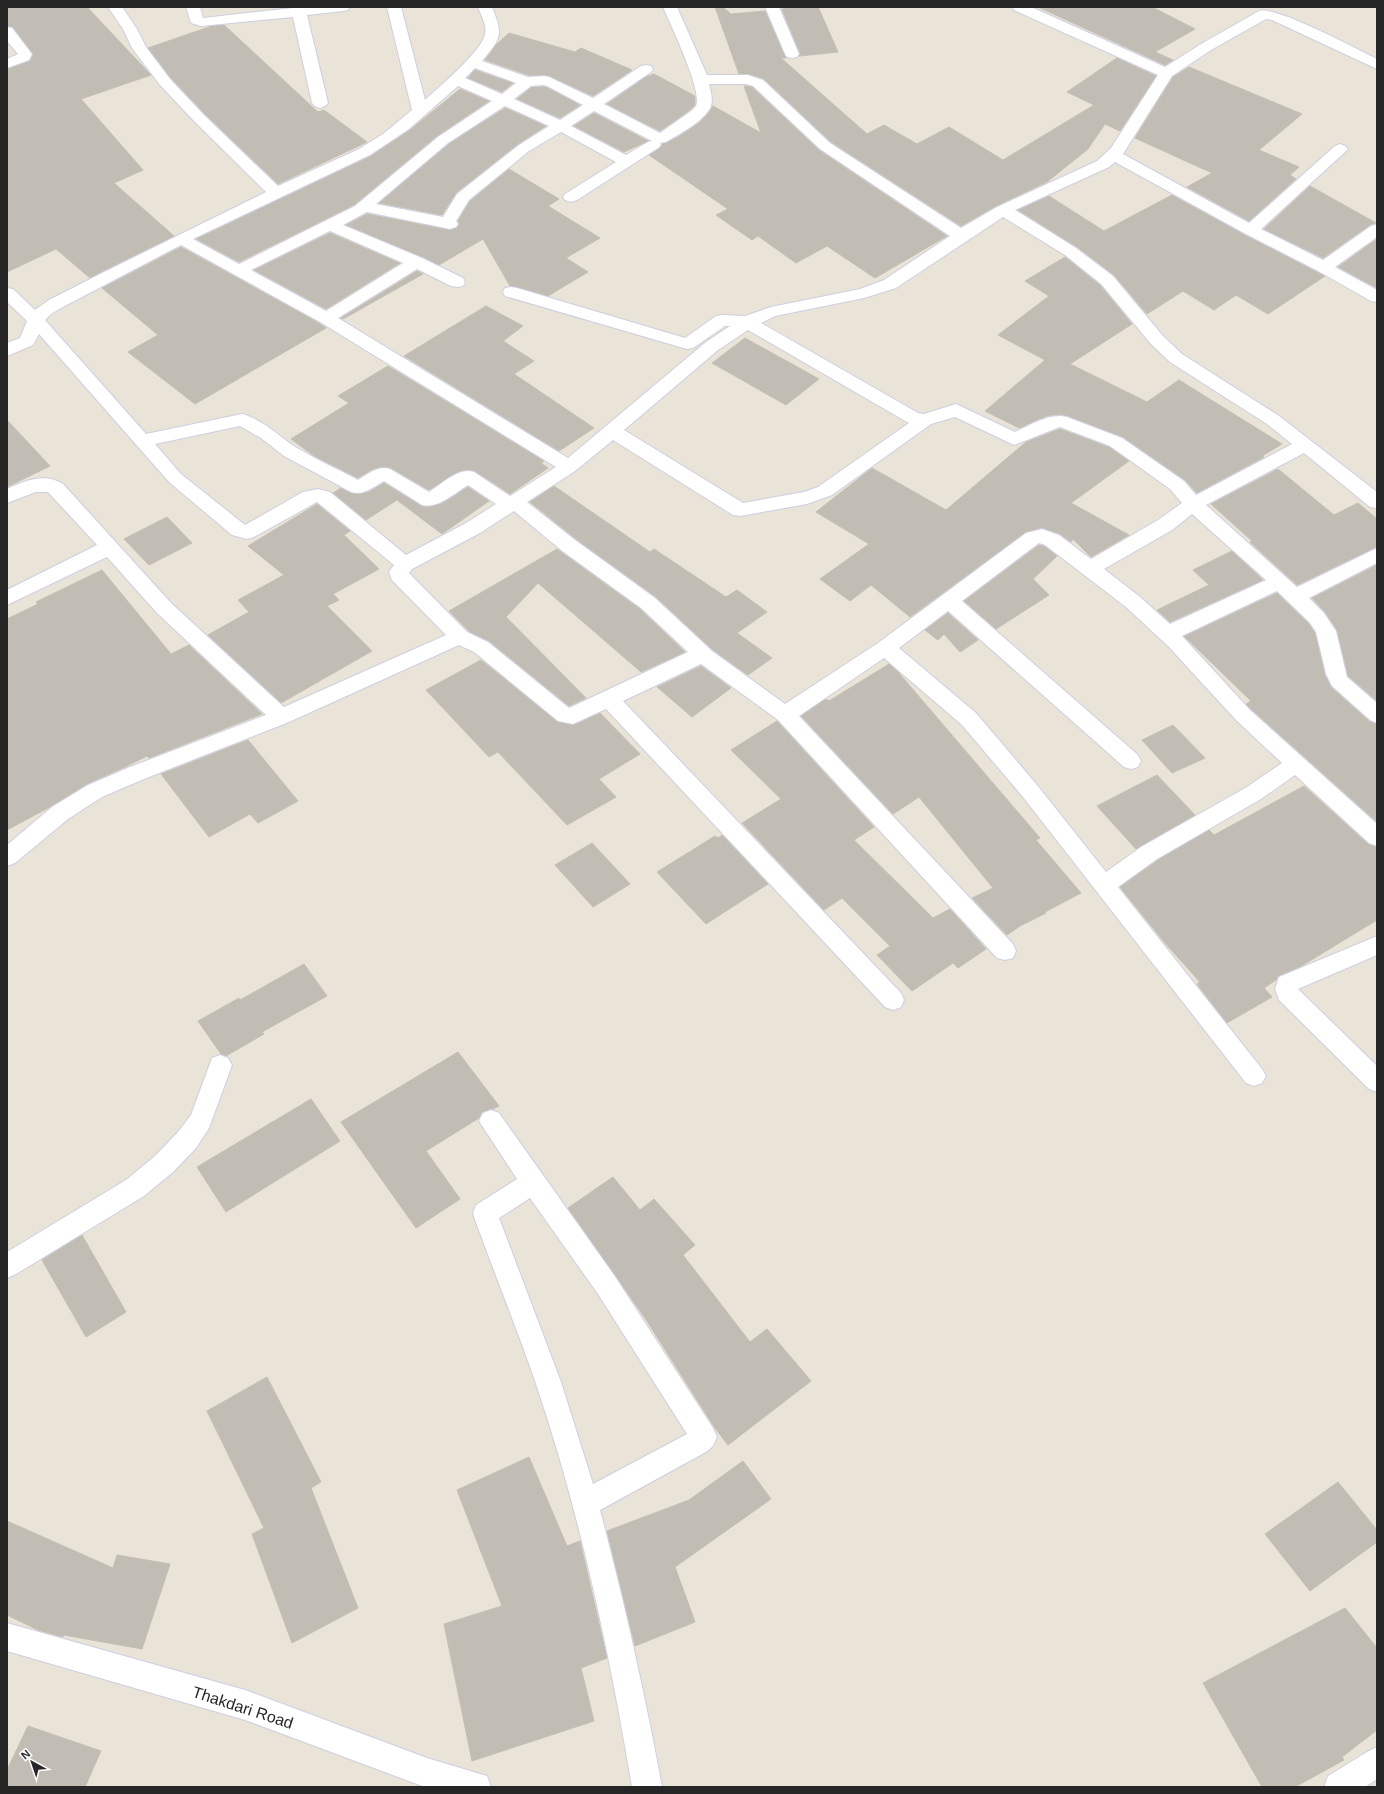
<svg xmlns="http://www.w3.org/2000/svg" width="1384" height="1794" viewBox="0 0 1384 1794" font-family="Helvetica,sans-serif">
<style>
.building{fill:#c1bdb5;stroke:#c4bfb2}
.lines{fill:none;stroke-linecap:round;stroke-linejoin:round}
.minor-casing{stroke:#cdcfe0;stroke-width:2}
.minor{fill:#fff;fill-rule:evenodd}
.labels{text-anchor:middle;stroke-width:3;stroke-linejoin:round;paint-order:stroke}
.near-street-label{font-size:16px;fill:#262626;stroke:#fff}
</style>
<rect width="100%" height="100%" fill="#e9e3d8"/>
<path class="building" d="M 7,7 L 87,7 L 151,75 L 81,99 L 143,170 L 114,183 L 174,236 L 90,278 L 56,249 L 7,272 L 7,69 L 30,61 L 33,55 L 13,27 L 7,26 Z
M 715,7 L 723,7 L 731,14 L 765,11 L 786,58 L 781,58 L 867,134 L 884,125 L 917,144 L 949,127 L 1003,160 L 1094,105 L 1067,92 L 1117,58 L 1156,76 L 1120,131 L 1105,124 L 1088,149 L 1047,182 L 996,206 L 961,226 L 831,142 L 764,79 L 748,74 L 739,74 Z
M 801,7 L 818,7 L 838,52 L 799,56 L 800,53 L 782,9 Z
M 1038,7 L 1152,7 L 1195,29 L 1155,52 L 1173,60 L 1165,65 Z
M 224,25 L 318,112 L 324,110 L 367,142 L 278,184 L 205,114 L 171,78 L 148,48 L 212,26 Z
M 509,33 L 575,52 L 581,48 L 632,70 L 593,96 L 549,76 L 528,75 L 485,60 L 497,44 Z
M 1189,67 L 1302,114 L 1259,150 L 1299,167 L 1290,175 L 1296,179 L 1249,221 L 1187,187 L 1212,173 L 1135,138 L 1173,77 Z
M 475,70 L 513,83 L 502,92 L 468,78 Z
M 654,74 L 695,96 L 695,105 L 690,110 L 660,131 L 607,104 L 646,77 Z
M 744,86 L 752,87 L 819,150 L 947,236 L 875,278 L 827,246 L 796,263 L 758,236 L 752,240 L 716,215 L 728,209 L 649,155 L 659,149 L 662,144 L 678,137 L 699,123 L 709,112 L 713,106 L 761,133 Z
M 532,87 L 546,87 L 580,105 L 560,118 L 517,99 Z
M 460,89 L 489,101 L 437,136 L 354,205 L 239,262 L 196,239 L 371,156 L 410,130 Z
M 505,108 L 546,126 L 518,144 L 456,193 L 442,215 L 379,203 L 449,144 Z
M 594,113 L 648,141 L 624,152 L 574,126 Z
M 509,169 L 559,199 L 548,206 L 600,238 L 566,258 L 588,272 L 548,296 L 510,286 L 483,239 L 439,265 L 346,225 L 367,214 L 450,230 L 456,228 L 459,225 L 458,221 L 470,201 Z
M 1310,186 L 1376,223 L 1370,225 L 1323,258 L 1264,229 Z
M 1172,195 L 1243,234 L 1325,276 L 1268,314 L 1236,295 L 1214,310 L 1183,291 L 1147,314 L 1114,275 L 1077,247 L 1018,210 L 1049,196 L 1104,231 Z
M 330,233 L 400,263 L 326,309 L 254,270 Z
M 1377,239 L 1377,288 L 1338,267 Z
M 181,247 L 319,323 L 326,328 L 195,404 L 128,352 L 158,335 L 102,288 Z
M 1065,257 L 1100,285 L 1132,324 L 1070,364 L 1147,402 L 1179,380 L 1282,444 L 1262,456 L 1264,457 L 1197,493 L 1185,480 L 1123,437 L 1061,414 L 1047,416 L 1019,428 L 985,411 L 1045,360 L 998,335 L 1049,296 L 1025,281 Z
M 417,271 L 423,274 L 343,319 L 341,318 Z
M 486,306 L 523,326 L 503,341 L 534,361 L 514,374 L 594,428 L 559,451 L 404,356 Z
M 745,338 L 819,379 L 786,405 L 712,363 Z
M 388,366 L 544,461 L 541,463 L 548,468 L 510,494 L 475,471 L 469,470 L 456,473 L 429,490 L 391,468 L 386,467 L 373,469 L 358,478 L 314,456 L 291,439 L 349,403 L 338,396 Z
M 7,420 L 50,466 L 7,487 Z
M 1060,429 L 1109,447 L 1129,461 L 1071,503 L 1129,535 L 1091,557 L 1073,539 L 1071,542 L 1060,534 L 1042,528 L 1026,532 L 910,617 L 871,585 L 850,601 L 820,579 L 869,544 L 816,512 L 872,468 L 946,510 L 1026,442 Z
M 1278,469 L 1334,515 L 1358,503 L 1377,519 L 1377,547 L 1297,585 L 1250,542 L 1252,541 L 1211,504 Z
M 384,483 L 422,506 L 428,507 L 441,504 L 468,487 L 489,501 L 442,534 L 397,500 L 366,520 L 333,493 L 341,488 L 351,493 L 360,494 L 369,492 Z
M 554,486 L 650,552 L 654,549 L 726,597 L 737,590 L 767,612 L 737,633 L 772,658 L 748,675 L 713,650 L 656,597 L 576,539 L 530,502 Z
M 317,504 L 350,531 L 344,535 L 379,569 L 333,594 L 339,600 L 327,606 L 372,651 L 281,703 L 208,635 L 249,612 L 238,600 L 284,575 L 248,546 Z
M 167,517 L 192,543 L 149,565 L 124,539 Z
M 1039,545 L 1044,546 L 1057,556 L 1033,579 L 1049,595 L 996,629 L 964,601 Z
M 557,549 L 640,609 L 685,652 L 641,672 L 538,583 L 506,617 L 586,698 L 569,706 L 489,641 L 470,632 L 449,611 Z
M 1232,551 L 1263,580 L 1170,622 L 1157,610 L 1209,585 L 1193,570 Z
M 1377,565 L 1377,701 L 1348,676 L 1337,630 L 1325,612 L 1312,598 Z
M 102,570 L 171,654 L 189,645 L 262,714 L 149,758 L 147,756 L 125,767 L 87,784 L 48,808 L 7,830 L 7,619 L 38,604 L 36,602 Z
M 1277,593 L 1309,624 L 1315,633 L 1325,674 L 1331,687 L 1369,721 L 1377,724 L 1377,822 L 1251,709 L 1246,704 L 1251,701 L 1184,636 Z
M 948,613 L 978,640 L 960,652 L 944,634 L 938,640 L 925,630 Z
M 481,660 L 558,722 L 574,725 L 600,713 L 640,754 L 599,779 L 616,797 L 567,825 L 498,752 L 489,757 L 426,690 Z
M 889,664 L 898,672 L 1040,838 L 1036,840 L 1081,893 L 1045,912 L 1046,913 L 1020,926 L 1007,935 L 972,898 L 993,888 L 919,797 L 893,814 L 801,716 L 826,699 L 829,701 Z
M 701,666 L 731,688 L 692,717 L 657,687 Z
M 777,721 L 874,827 L 854,840 L 933,918 L 950,909 L 986,949 L 958,968 L 953,963 L 912,991 L 877,955 L 890,946 L 842,898 L 824,910 L 742,823 L 781,799 L 731,750 Z
M 1173,725 L 1205,758 L 1172,773 L 1142,740 Z
M 248,740 L 298,801 L 258,823 L 250,814 L 209,837 L 161,774 Z
M 1157,775 L 1195,815 L 1136,849 L 1097,806 Z
M 1304,786 L 1368,844 L 1377,847 L 1377,920 L 1298,968 L 1278,976 L 1276,980 L 1264,988 L 1272,997 L 1227,1023 L 1197,984 L 1200,982 L 1165,943 L 1120,887 L 1158,860 L 1209,830 L 1214,835 Z
M 722,835 L 768,884 L 706,924 L 657,872 L 715,836 L 718,838 Z
M 592,843 L 630,884 L 593,907 L 555,865 Z
M 304,964 L 327,996 L 262,1032 L 264,1034 L 226,1056 L 221,1054 L 198,1021 L 239,998 L 240,1000 Z
M 458,1052 L 499,1106 L 493,1109 L 482,1112 L 479,1118 L 426,1151 L 460,1199 L 416,1228 L 341,1122 Z
M 311,1099 L 340,1141 L 226,1212 L 197,1167 Z
M 613,1177 L 640,1210 L 654,1199 L 695,1245 L 683,1255 L 750,1342 L 767,1329 L 811,1381 L 728,1445 L 715,1428 L 645,1318 L 568,1208 Z
M 82,1235 L 126,1312 L 86,1337 L 42,1260 Z
M 267,1377 L 321,1482 L 311,1488 L 358,1608 L 292,1643 L 252,1534 L 264,1528 L 207,1411 Z
M 529,1457 L 567,1546 L 580,1541 L 607,1658 L 581,1668 L 594,1721 L 472,1761 L 444,1624 L 502,1606 L 457,1490 Z
M 743,1461 L 771,1499 L 675,1567 L 695,1622 L 635,1646 L 607,1531 L 689,1500 Z
M 1338,1482 L 1377,1530 L 1377,1542 L 1310,1591 L 1265,1534 Z
M 7,1521 L 113,1568 L 117,1555 L 170,1564 L 142,1649 L 64,1635 L 63,1637 L 38,1630 L 7,1615 Z
M 1345,1608 L 1377,1648 L 1377,1730 L 1342,1757 L 1344,1760 L 1295,1787 L 1262,1787 L 1203,1683 Z
M 28,1726 L 101,1751 L 85,1787 L 7,1787 L 7,1770 Z"/>
<g class="lines">
<defs>
<path id="minor" d="M 108,7 L 122,7 L 137,29 L 146,47 L 170,79 L 204,115 L 278,186 L 359,149 L 383,134 L 412,110 L 387,7 L 401,7 L 425,100 C 439,87 482,51 485,34 C 487,25 481,15 478,7 L 492,7 C 503,35 502,37 482,61 L 528,77 L 544,76 L 549,77 L 593,98 L 641,66 L 646,65 L 651,66 L 653,69 L 651,72 L 604,104 L 660,133 L 691,111 C 692,110 695,107 696,106 C 703,91 670,24 663,7 L 677,7 L 707,75 L 748,75 L 763,80 L 830,143 L 961,228 L 997,207 L 1097,161 L 1111,148 L 1158,75 L 1014,10 L 1012,7 L 1031,7 L 1165,67 L 1201,44 L 1259,11 C 1277,6 1356,49 1377,59 L 1377,69 L 1272,20 L 1266,19 L 1211,50 L 1172,76 L 1123,154 L 1249,223 L 1335,146 L 1340,144 L 1345,146 L 1348,149 L 1345,152 L 1261,229 L 1323,260 L 1371,226 L 1377,224 L 1377,237 L 1335,267 L 1377,290 L 1377,302 L 1371,301 L 1318,271 L 1244,233 L 1115,162 L 1109,167 L 1015,210 L 1076,248 L 1113,276 L 1163,336 L 1182,354 L 1279,416 L 1377,492 L 1377,508 L 1370,507 L 1304,453 L 1206,505 L 1297,587 L 1377,548 L 1377,563 L 1309,598 L 1324,613 L 1336,631 L 1347,677 L 1377,703 L 1377,723 L 1370,720 L 1332,686 L 1326,674 L 1316,632 L 1310,623 L 1277,591 L 1182,636 L 1250,710 L 1377,824 L 1377,846 L 1369,843 L 1295,775 L 1261,799 L 1157,859 L 1118,887 L 1262,1069 L 1266,1076 L 1262,1083 L 1254,1086 L 1246,1083 L 1023,797 L 962,725 L 884,658 L 799,716 L 1013,944 L 1016,951 L 1013,958 L 1005,960 L 997,958 L 778,720 L 701,664 L 623,701 L 901,993 L 904,1000 L 901,1007 L 893,1010 L 885,1007 L 606,709 L 573,724 L 558,721 L 474,652 L 459,645 L 289,722 L 144,779 L 102,797 L 68,819 L 15,863 L 7,866 L 7,845 L 52,807 L 88,785 L 130,767 L 266,715 L 157,613 L 107,557 L 7,605 L 7,590 L 97,545 L 48,492 L 36,492 L 7,503 L 7,489 C 24,481 45,472 63,484 L 171,603 L 284,707 L 446,635 L 392,580 L 389,572 L 394,565 L 317,502 L 254,537 L 247,539 L 232,535 L 169,482 L 39,334 L 33,345 L 7,356 L 7,343 L 20,338 L 27,321 L 7,302 L 7,288 L 13,289 L 35,310 L 49,300 L 104,272 L 266,192 L 194,121 L 160,85 L 132,48 L 123,29 ZM 475,68 L 516,83 L 502,94 L 465,78 ZM 709,84 L 746,84 L 753,86 L 820,149 L 950,236 L 884,280 L 860,289 L 771,307 L 745,316 L 722,315 L 716,316 L 685,338 L 517,288 L 511,287 L 505,288 L 503,292 L 505,296 L 687,349 L 693,348 L 725,326 L 730,326 L 706,342 L 568,458 L 338,318 L 417,269 L 451,286 L 457,287 L 463,286 L 465,282 L 463,278 L 422,258 L 343,225 L 367,212 L 450,229 L 456,227 L 458,224 L 456,221 L 469,200 L 529,151 L 561,132 L 616,162 L 565,194 L 563,197 L 565,200 L 571,202 L 577,200 L 658,148 L 661,145 L 660,143 L 666,142 C 678,135 706,120 711,106 C 713,100 711,91 709,84 ZM 543,85 L 547,86 L 583,105 L 560,120 L 514,99 L 531,86 ZM 458,86 L 492,101 L 438,137 L 355,206 L 239,264 L 193,239 L 370,155 L 409,129 ZM 505,106 L 549,126 L 519,145 L 457,194 L 443,217 L 376,204 L 448,143 ZM 594,111 L 652,141 L 648,142 L 626,155 L 571,126 ZM 1003,217 L 1065,255 L 1101,284 L 1151,344 L 1170,362 L 1267,424 L 1292,444 L 1196,495 L 1184,481 L 1122,438 L 1067,417 C 1050,412 1030,425 1015,432 L 956,404 L 924,414 L 918,413 L 761,323 L 775,316 L 864,298 L 896,288 ZM 330,231 L 403,263 L 326,311 L 251,270 ZM 181,245 L 320,322 L 556,467 L 510,496 L 474,472 C 459,467 442,484 429,492 L 390,469 C 378,465 368,474 358,480 C 338,469 317,460 297,448 C 279,437 264,420 242,414 L 146,434 L 45,320 L 51,314 L 61,308 ZM 748,330 L 907,422 L 909,423 L 818,487 L 804,492 L 743,503 L 624,430 L 718,350 ZM 955,417 L 1014,445 L 1060,427 L 1110,446 L 1170,489 L 1182,503 L 1158,520 L 1091,559 L 1059,535 L 1042,529 L 1026,533 L 878,643 L 785,704 L 712,651 L 655,598 L 575,540 L 527,502 L 575,471 L 613,440 L 733,515 L 740,516 L 807,504 L 832,495 L 931,424 ZM 240,426 L 261,438 L 284,456 L 351,492 C 364,496 373,487 384,481 L 422,505 C 438,509 455,493 468,485 L 496,504 L 466,523 L 406,555 L 330,492 L 318,489 L 303,492 L 245,525 L 181,474 L 155,444 ZM 514,511 L 561,550 L 641,608 L 688,652 L 569,708 L 488,642 L 467,632 L 409,573 L 412,569 L 480,533 ZM 1192,514 L 1266,580 L 1170,624 L 1140,597 L 1104,569 L 1172,530 ZM 1039,543 L 1045,545 L 1126,607 L 1168,646 L 1236,720 L 1282,763 L 1247,787 L 1141,847 L 1106,872 L 1037,785 L 976,713 L 899,648 L 948,611 L 1124,767 L 1131,769 L 1138,767 L 1141,761 L 1138,755 L 962,601 Z
M 186,7 L 200,7 L 203,18 L 302,7 L 350,7 L 348,10 L 343,11 L 307,15 L 328,103 L 325,106 L 320,108 L 315,106 L 312,103 L 293,17 L 201,26 L 191,23 Z
M 765,7 L 779,7 L 799,54 L 797,57 L 792,58 L 787,57 L 785,54 Z
M 7,27 L 12,28 L 32,54 L 29,60 L 7,68 L 7,59 L 18,54 L 7,41 Z
M 1377,936 L 1377,955 L 1298,989 L 1377,1066 L 1377,1092 L 1369,1089 L 1279,1000 L 1275,989 L 1279,977 Z
M 220,1055 L 228,1058 L 232,1065 L 209,1128 L 196,1148 L 173,1172 L 144,1196 L 16,1274 L 7,1278 L 7,1252 L 126,1180 L 155,1156 L 178,1132 L 191,1115 L 212,1058 Z
M 491,1110 L 499,1113 L 616,1278 L 713,1428 L 717,1437 L 713,1446 L 706,1452 L 600,1510 C 624,1601 645,1694 662,1787 L 632,1787 C 609,1650 580,1513 535,1381 C 516,1326 494,1272 474,1217 L 473,1213 L 476,1205 L 517,1179 L 479,1121 L 483,1113 ZM 530,1198 L 598,1294 L 687,1434 L 593,1484 L 561,1382 L 499,1218 Z
M 7,1623 L 245,1690 L 427,1758 L 487,1776 L 491,1787 L 425,1787 L 245,1720 L 7,1651 Z
M 1377,1747 L 1377,1779 L 1365,1787 L 1324,1787 L 1328,1776 L 1367,1752 Z"/>
</defs>
<use href="#minor" class="minor-casing"/>
<use href="#minor" class="minor"/>
</g>
<g class="labels">
<g class="near-street-label">
<text transform="translate(243 1707) rotate(18)" y="6">Thakdari Road</text>
</g>
</g>
<rect width="1384" height="1794" fill="none" stroke="#262626" stroke-width="16"/>
<g transform="translate(32 1762) rotate(320)" stroke="#ffffff" stroke-width="3" paint-order="stroke">
<path d="M0-3L7 15L0 10L-7 15Z" fill="#262626"/>
<text y="-6" font-size="11" font-weight="bold" text-anchor="middle" fill="#262626">N</text>
</g>
</svg>
